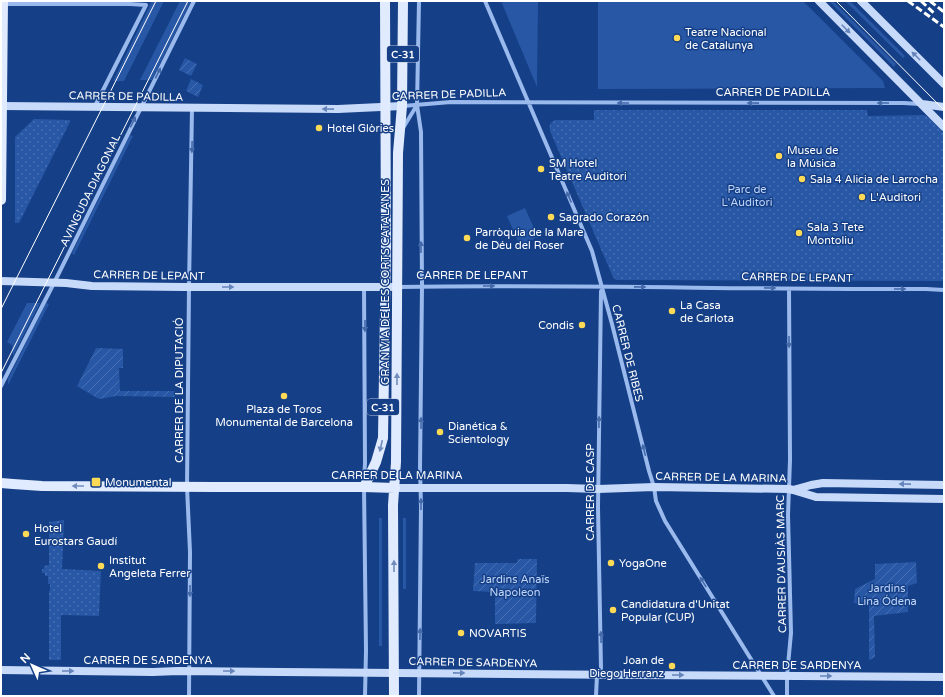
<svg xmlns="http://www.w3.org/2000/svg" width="945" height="697" viewBox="0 0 945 697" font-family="'Varela Round',sans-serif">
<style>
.grass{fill:#2857a5}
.park{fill:url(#park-dots)}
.garden{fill:url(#garden-furrows)}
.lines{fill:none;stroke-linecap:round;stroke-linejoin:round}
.street{stroke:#9abaee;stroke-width:4}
.secondary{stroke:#c7dafa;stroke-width:8}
.primary{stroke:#e1ebff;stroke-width:10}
.tram{stroke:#fff;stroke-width:1}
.rail{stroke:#fff;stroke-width:3;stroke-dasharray:7 3;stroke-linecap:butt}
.oneway{fill:#6585ba}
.oneway2{fill:#446aaa}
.oneway3{fill:#718cbc}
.poi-dot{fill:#ffda57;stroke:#153f86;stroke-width:1.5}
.labels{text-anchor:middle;stroke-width:3;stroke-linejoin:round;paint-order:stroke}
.shield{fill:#153f86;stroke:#b9c5db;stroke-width:1}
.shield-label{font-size:10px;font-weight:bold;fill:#fff}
.poi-label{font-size:11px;fill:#fff;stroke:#153f86;text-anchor:start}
.street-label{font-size:11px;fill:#fff;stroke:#153f86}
.park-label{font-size:11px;fill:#c0d6fa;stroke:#153f86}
</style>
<defs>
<pattern id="park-dots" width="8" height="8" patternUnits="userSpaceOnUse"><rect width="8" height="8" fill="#2857a5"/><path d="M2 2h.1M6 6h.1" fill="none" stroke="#4870b2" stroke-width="1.8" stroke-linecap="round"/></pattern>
<pattern id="garden-furrows" width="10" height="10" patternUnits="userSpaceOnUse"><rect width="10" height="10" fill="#2857a5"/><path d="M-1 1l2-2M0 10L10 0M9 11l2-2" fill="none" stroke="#4870b2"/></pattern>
</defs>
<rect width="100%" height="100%" fill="#153f86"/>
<path class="grass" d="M 152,1 L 164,1 L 124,81 L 113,81 Z
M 180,1 L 191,1 L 152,80 L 140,80 Z
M 501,1 L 538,1 L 537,87 Z
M 598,1 L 803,1 L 883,81 L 885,88 L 598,89 Z
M 829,1 L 833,1 L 896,64 L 894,67 Z
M 845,1 L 850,1 L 905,56 L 903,58 Z
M 130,135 L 133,136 L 74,255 L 72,253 Z
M 525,208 L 538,237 L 520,246 L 507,216 Z
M 27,303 L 40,303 L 13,356 L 12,345 L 7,342 Z
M 46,303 L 49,304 L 8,385 L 8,379 Z
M 379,518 L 382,518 L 382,646 L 379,646 Z
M 403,518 L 406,518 L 406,589 L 403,589 Z"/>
<path class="park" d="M 594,110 L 867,110 L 868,116 L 924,115 L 928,117 L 944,133 L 944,281 L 616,280 L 613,277 L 550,131 C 549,125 550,123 555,120 L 594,120 Z
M 34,119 L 70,120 L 70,122 L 19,223 L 15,223 L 15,137 Z
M 64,520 L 62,569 L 101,571 L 99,616 L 61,615 L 61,660 L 49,660 L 49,591 L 50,590 L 50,584 L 48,584 L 48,576 L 45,576 L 45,573 L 42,573 L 42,569 L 44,569 L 44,566 L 49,565 L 49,522 Z"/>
<path class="garden" d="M 185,58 L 197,64 L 191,76 L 179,70 Z
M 191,79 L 203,85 L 198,97 L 186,91 Z
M 96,348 L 123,349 L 123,368 L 119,368 L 120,391 L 175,391 L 175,397 L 116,396 L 100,399 L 97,398 L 77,386 Z
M 518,559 L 537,559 L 536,623 L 495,624 L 495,592 L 473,591 L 475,563 L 517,563 Z
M 916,562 L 917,583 L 908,586 L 908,612 L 874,616 L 875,657 L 869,660 L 869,605 L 854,603 L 855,589 L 875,579 L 875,564 Z"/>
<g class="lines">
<path class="street" d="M 419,1 L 417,105 L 421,132 L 422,286 L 420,467 L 421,506 L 419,696
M 485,1 L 592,251 L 612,324 L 649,471 L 654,487 L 656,501 L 665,521 L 774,696
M 3,4 L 130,4 L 146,5 L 95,106
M 403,106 L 451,102 L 904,103 L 920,104
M 403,128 L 417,105
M 398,287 C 574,284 750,290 926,289 L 944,290
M 1,386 L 54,283 L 194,1
M 364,480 L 365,463 L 364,287
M 364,487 L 366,650 L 365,696
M 189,696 L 190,552 L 187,487 L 189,287 L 192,108
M 596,696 L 597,675 L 601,669 L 598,507 L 601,291
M 787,696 L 787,676 L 791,633 L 788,515 L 790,460 L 789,289"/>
<path class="secondary" d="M 819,1 L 944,127
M 861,1 L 944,84
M 922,104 L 944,107
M 1,106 L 338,109 L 402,106
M 1,281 L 66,283 L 92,286 L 183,287 L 397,287
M 395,488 L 567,488 L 598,489 L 654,487 L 789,489 L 793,490 L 816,497 L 944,499
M 793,490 L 811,485 L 823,483 L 944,485
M 1,670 L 153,672 L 178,671 L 636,675 L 944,677"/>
<path class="primary" d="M 1,200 L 3,1
M 1,483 L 13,484 L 42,486 L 213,487 L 364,487 L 395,488
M 364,487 L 376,462 L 383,438 L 386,247 L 385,1
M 394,696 L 393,505 L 396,462 L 398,153 L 402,106 L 403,1"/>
<path class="tram" d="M 836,1 L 944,110
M 1,309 L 156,1
M 1,373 L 188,1"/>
<path class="rail" d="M 908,1 L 944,27
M 921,1 L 935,14
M 930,1 L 944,12"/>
</g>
<defs><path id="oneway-solid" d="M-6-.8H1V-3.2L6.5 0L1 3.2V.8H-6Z"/></defs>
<g class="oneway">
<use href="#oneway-solid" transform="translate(846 29) rotate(45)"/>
<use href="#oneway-solid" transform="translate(916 56) rotate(-135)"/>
<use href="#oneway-solid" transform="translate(328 109) rotate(-179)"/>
<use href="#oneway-solid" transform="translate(228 287)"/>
<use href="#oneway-solid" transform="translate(905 484) rotate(-179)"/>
<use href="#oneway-solid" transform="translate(68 671)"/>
<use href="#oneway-solid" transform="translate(229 671)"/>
<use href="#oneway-solid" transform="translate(459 673) rotate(1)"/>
<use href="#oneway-solid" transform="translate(678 675)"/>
<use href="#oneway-solid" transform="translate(826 676)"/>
</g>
<g class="oneway2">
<use href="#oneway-solid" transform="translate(158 73) rotate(-64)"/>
<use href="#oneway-solid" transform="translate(623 103) rotate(-180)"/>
<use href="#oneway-solid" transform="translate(753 103) rotate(-179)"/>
<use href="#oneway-solid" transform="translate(883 103) rotate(180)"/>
<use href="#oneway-solid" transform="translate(133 122) rotate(-64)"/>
<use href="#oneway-solid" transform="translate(192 147) rotate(91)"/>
<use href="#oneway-solid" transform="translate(569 197) rotate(-113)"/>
<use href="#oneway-solid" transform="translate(421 247) rotate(-90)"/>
<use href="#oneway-solid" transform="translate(489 286)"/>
<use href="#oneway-solid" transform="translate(640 287) rotate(1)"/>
<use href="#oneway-solid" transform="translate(770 288) rotate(1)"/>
<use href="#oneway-solid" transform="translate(900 289)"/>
<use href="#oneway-solid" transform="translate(365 326) rotate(90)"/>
<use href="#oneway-solid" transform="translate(789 342) rotate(90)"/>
<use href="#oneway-solid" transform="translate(599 422) rotate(-89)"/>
<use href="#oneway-solid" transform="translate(421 423) rotate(-90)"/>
<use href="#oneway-solid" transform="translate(644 450) rotate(-104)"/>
<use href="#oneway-solid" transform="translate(421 504) rotate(-90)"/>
<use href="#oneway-solid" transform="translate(703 582) rotate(-122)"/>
<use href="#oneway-solid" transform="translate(190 591) rotate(90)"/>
<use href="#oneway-solid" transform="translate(420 634) rotate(-89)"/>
<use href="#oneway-solid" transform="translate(601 637) rotate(-91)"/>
</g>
<g class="oneway3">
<use href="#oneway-solid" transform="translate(397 379) rotate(-90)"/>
<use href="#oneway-solid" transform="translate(381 446) rotate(103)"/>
<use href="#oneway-solid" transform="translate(78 486) rotate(-180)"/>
<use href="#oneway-solid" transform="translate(394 566) rotate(-90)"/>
</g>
<g class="poi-dot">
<circle cx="677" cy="38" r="4"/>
<circle cx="319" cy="128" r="4"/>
<circle cx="779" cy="156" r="4"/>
<circle cx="541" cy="169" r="4"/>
<circle cx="802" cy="179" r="4"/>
<circle cx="862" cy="197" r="4"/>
<circle cx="551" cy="217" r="4"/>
<circle cx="799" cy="233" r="4"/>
<circle cx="467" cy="238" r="4"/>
<circle cx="672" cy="311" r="4"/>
<circle cx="582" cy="325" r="4"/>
<circle cx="284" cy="396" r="4"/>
<circle cx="440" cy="432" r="4"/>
<rect x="91" y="477" width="10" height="10" rx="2"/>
<circle cx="26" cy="534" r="4"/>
<circle cx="611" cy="563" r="4"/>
<circle cx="101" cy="566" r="4"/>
<circle cx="613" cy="610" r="4"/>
<circle cx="461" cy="633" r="4"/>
<circle cx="672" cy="666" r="4"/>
</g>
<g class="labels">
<g class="shield">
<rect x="387" y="46" width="32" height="16" rx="3"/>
<rect x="367" y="399" width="32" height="16" rx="3"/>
</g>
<g class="shield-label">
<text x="403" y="58">C-31</text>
<text x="383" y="411">C-31</text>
</g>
<g class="poi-label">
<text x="685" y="36">Teatre Nacional<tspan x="685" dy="13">de Catalunya</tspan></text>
<text x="327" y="132">Hotel Glòries</text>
<text x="787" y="154">Museu de<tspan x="787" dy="13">la Música</tspan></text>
<text x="549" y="167">SM Hotel<tspan x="549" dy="13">Teatre Auditori</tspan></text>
<text x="810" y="183">Sala 4 Alicia de Larrocha</text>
<text x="870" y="201">L'Auditori</text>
<text x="559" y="221">Sagrado Corazón</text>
<text x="807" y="231">Sala 3 Tete<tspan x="807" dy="13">Montoliu</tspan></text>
<text x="475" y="236">Parròquia de la Mare<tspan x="475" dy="13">de Déu del Roser</tspan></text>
<text x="680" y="309">La Casa<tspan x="680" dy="13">de Carlota</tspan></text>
<text x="574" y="329" text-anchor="end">Condis</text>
<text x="284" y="413" text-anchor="middle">Plaza de Toros<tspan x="284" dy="13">Monumental de Barcelona</tspan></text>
<text x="448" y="430">Dianética &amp;<tspan x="448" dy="13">Scientology</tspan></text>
<text x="105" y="486">Monumental</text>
<text x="34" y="532">Hotel<tspan x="34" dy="13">Eurostars Gaudí</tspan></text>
<text x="109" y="564">Institut<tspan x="109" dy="13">Angeleta Ferrer</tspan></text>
<text x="619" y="567">YogaOne</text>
<text x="621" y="608">Candidatura d'Unitat<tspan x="621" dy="13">Popular (CUP)</tspan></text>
<text x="469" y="637">NOVARTIS</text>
<text x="664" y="664" text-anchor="end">Joan de<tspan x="664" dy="13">Diego Herranz</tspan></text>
</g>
<g class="street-label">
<text x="773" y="96">CARRER DE PADILLA</text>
<text transform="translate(449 94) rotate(-2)" y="4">CARRER DE PADILLA</text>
<text transform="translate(126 96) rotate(1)" y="4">CARRER DE PADILLA</text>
<text transform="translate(90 190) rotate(-64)" y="4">AVINGUDA DIAGONAL</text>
<text transform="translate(149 275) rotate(1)" y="4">CARRER DE LEPANT</text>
<text x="472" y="279">CARRER DE LEPANT</text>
<text transform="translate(797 277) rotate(1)" y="4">CARRER DE LEPANT</text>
<text transform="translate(385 282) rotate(-90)" y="4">GRAN VIA DE LES CORTS CATALANES</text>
<text transform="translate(628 353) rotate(76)" y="4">CARRER DE RIBES</text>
<text transform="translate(179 390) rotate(-90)" y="4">CARRER DE LA DIPUTACIÓ</text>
<text x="397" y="479">CARRER DE LA MARINA</text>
<text transform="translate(721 477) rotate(1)" y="4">CARRER DE LA MARINA</text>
<text transform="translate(590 492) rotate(-90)" y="4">CARRER DE CASP</text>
<text transform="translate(781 564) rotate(-91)" y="4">CARRER D'AUSIÀS MARC</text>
<text x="148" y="664">CARRER DE SARDENYA</text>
<text transform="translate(473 662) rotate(1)" y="4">CARRER DE SARDENYA</text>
<text x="797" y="669">CARRER DE SARDENYA</text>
</g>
<g class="park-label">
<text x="747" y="193">Parc de<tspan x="747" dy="13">L'Auditori</tspan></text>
<text x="515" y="583">Jardins Anaïs<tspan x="515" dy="13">Napoleon</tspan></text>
<text x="887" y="592">Jardins<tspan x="887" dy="13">Lina Ódena</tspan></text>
</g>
</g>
<rect width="945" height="697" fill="none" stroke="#ffffff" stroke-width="4"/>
<g transform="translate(32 665) rotate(315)" stroke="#153f86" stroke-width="3" paint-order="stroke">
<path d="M0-3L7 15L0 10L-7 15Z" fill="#ffffff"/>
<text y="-6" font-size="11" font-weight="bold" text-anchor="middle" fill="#ffffff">N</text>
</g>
</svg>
